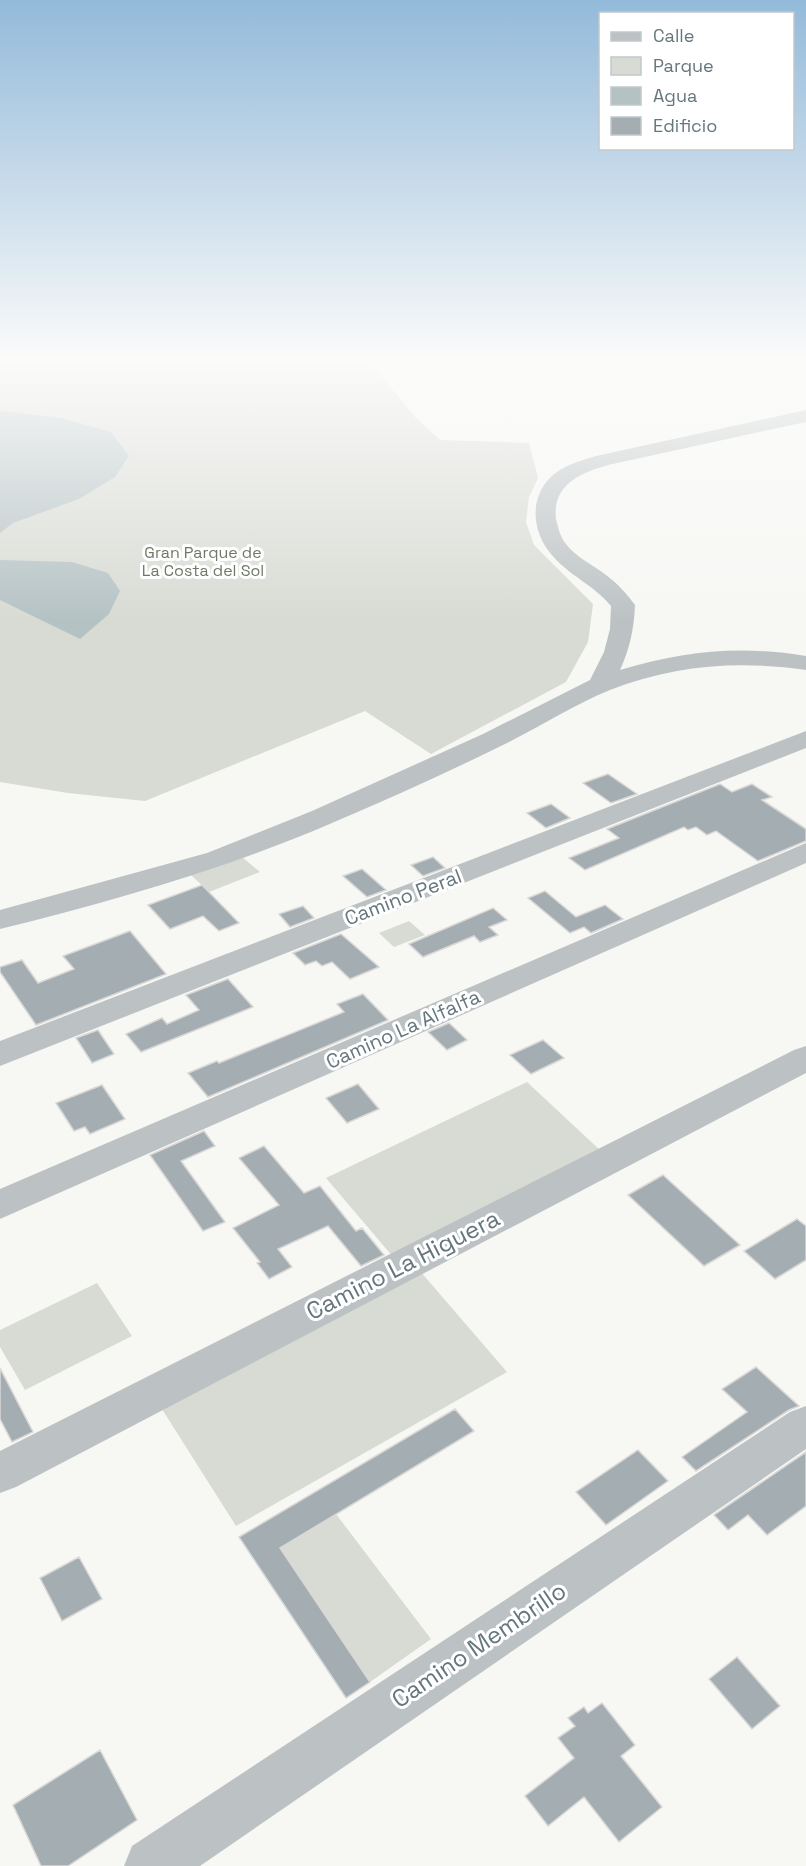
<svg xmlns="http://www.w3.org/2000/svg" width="806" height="1866" viewBox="0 0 806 1866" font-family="'Space Grotesk',sans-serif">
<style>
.green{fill:#d8dbd4}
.water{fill:#b5c2c4}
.building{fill:#a4adb1;stroke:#d9d8d7;stroke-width:1.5}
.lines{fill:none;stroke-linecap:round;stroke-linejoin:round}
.minor{fill:#bcc2c4;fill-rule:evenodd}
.labels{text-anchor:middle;stroke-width:6;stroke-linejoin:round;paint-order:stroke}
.far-park-label{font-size:16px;fill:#6e7a67;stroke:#fff}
.street-label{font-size:20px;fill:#65767c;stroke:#fff}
.near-street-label{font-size:24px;fill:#65767c;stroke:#fff}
</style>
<rect width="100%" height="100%" fill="#f7f7f4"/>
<path class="green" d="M 0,360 L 356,360 L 375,368 L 415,417 L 440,440 L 529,443 L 538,478 L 529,497 L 526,522 L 534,545 L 593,604 L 588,642 L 566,682 L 431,754 L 365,711 L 145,801 L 68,793 L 0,782 Z
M 241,856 L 260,872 L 209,892 L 191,875 Z
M 409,921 L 425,935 L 394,947 L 379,933 Z
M 527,1082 L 601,1151 L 394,1258 L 326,1178 Z
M 420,1271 L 507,1372 L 236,1526 L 160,1406 Z
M 97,1283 L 132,1336 L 25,1390 L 0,1347 L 0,1330 Z
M 336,1514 L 431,1639 L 370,1682 L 280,1548 Z"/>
<path class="water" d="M 0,411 L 62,418 L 111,432 L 129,456 L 115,477 L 79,499 L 13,523 L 0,533 Z
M 0,560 L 72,562 L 108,573 L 120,591 L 109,614 L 80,639 L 0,600 Z"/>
<path class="building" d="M 608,774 L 637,794 L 611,803 L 583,783 Z
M 720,784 L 732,792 L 752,784 L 772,797 L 762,800 L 806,829 L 806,841 L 758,861 L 716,831 L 707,835 L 696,827 L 688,830 L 684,827 L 585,870 L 569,858 L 619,838 L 607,829 Z
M 551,804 L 570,818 L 546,828 L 527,813 Z
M 433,857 L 445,868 L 423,876 L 411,865 Z
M 362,869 L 386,890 L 367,897 L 343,876 Z
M 202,885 L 239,923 L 219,931 L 203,916 L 170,929 L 148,905 Z
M 545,891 L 576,917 L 605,905 L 623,919 L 591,933 L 584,927 L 570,933 L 528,898 Z
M 303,906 L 314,918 L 290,927 L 279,914 Z
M 493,908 L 507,920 L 489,927 L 498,935 L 480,942 L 474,936 L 423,957 L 409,944 Z
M 130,931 L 166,974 L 36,1025 L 0,972 L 0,967 L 22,960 L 38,983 L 74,969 L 63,956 Z
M 341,934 L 379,967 L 350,979 L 332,962 L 322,966 L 316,961 L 305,965 L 293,953 Z
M 228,979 L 253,1007 L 141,1052 L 126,1034 L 162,1018 L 167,1024 L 199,1010 L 186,995 Z
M 363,994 L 388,1020 L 208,1097 L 188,1073 L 217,1061 L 219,1063 L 344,1012 L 337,1004 Z
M 449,1023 L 467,1040 L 447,1050 L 428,1032 Z
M 98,1030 L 114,1054 L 92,1063 L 76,1038 Z
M 543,1040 L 564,1058 L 531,1074 L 510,1055 Z
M 358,1084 L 379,1109 L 347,1123 L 326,1098 Z
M 102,1085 L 125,1119 L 90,1134 L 85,1127 L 74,1131 L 56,1103 Z
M 204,1131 L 215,1146 L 181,1161 L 225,1222 L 203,1231 L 150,1155 Z
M 264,1146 L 304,1193 L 320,1186 L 356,1231 L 362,1228 L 384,1255 L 361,1266 L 328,1226 L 278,1249 L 292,1267 L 269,1279 L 257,1263 L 260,1262 L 233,1228 L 279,1205 L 239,1158 Z
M 663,1175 L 740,1245 L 704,1266 L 628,1195 Z
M 797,1219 L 806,1226 L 806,1260 L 775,1279 L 744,1251 Z
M 756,1367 L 799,1406 L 789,1410 L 696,1471 L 682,1457 L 747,1412 L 722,1389 Z
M 0,1368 L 33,1432 L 12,1442 L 0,1419 Z
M 455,1409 L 474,1431 L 280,1548 L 370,1682 L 346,1698 L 239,1537 Z
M 638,1450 L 668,1481 L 606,1525 L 576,1492 Z
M 806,1452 L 806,1506 L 767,1535 L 748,1515 L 728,1530 L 714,1515 Z
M 79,1557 L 102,1599 L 62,1621 L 40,1578 Z
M 737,1657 L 780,1706 L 752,1729 L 709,1679 Z
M 602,1703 L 635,1745 L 621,1756 L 662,1807 L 619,1842 L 584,1797 L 548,1826 L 525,1796 L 574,1758 L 558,1738 L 575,1726 L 568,1718 L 584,1707 L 588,1713 Z
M 100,1750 L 137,1820 L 68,1866 L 41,1866 L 13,1805 Z"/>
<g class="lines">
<path class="minor" d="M 806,410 L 806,422 L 608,465 C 580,473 552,485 556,519 C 558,527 560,537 566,544 C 576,557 593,565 606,575 C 617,583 627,594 635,605 C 634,629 630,648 620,670 C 685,651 738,645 806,656 L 806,670 C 738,660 674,665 610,690 C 573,705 538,728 501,746 C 446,773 389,799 332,823 C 225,869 113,901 0,929 L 0,910 L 207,853 L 312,811 L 483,734 L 590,680 L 604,652 L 610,629 L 611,606 C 594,585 568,575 551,554 C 530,529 529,492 557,472 C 568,464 583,460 596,456 Z
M 806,731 L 806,748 L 0,1066 L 0,1041 Z
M 806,843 L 806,863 L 0,1219 L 0,1189 Z
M 806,1046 L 806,1073 L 16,1487 L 0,1493 L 0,1451 L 794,1050 Z
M 806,1406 L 806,1449 L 200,1866 L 124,1866 L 132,1846 L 790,1412 Z"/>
</g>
<linearGradient id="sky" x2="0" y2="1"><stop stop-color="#93bada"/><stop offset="0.58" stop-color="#fbfbfa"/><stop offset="1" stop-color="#fbfbfa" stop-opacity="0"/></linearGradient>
<rect width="806" height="621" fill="url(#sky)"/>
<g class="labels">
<g class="far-park-label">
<text x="203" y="558">Gran Parque de<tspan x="203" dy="18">La Costa del Sol</tspan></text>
</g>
<g class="street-label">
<text transform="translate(403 897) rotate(-21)" y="7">Camino Peral</text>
<text transform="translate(403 1029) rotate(-24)" y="7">Camino La Alfalfa</text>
</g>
<g class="near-street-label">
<text transform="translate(403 1265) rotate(-27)" y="8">Camino La Higuera</text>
<text transform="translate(479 1645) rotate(-34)" y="8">Camino Membrillo</text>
</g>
</g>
<rect x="599" y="12" width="195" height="138" fill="#ffffff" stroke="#c1c8cb" stroke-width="1.5"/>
<rect x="611" y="32" width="30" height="9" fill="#bcc2c4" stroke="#c1c8cb" stroke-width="1.5"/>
<text x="653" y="42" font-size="18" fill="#65767c">Calle</text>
<rect x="611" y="57" width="30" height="18" fill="#d8dbd4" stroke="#c1c8cb" stroke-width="1.5"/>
<text x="653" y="72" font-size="18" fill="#65767c">Parque</text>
<rect x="611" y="87" width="30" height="18" fill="#b5c2c4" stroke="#c1c8cb" stroke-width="1.5"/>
<text x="653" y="102" font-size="18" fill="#65767c">Agua</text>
<rect x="611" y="117" width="30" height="18" fill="#a4adb1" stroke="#c1c8cb" stroke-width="1.5"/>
<text x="653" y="132" font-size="18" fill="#65767c">Edificio</text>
</svg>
